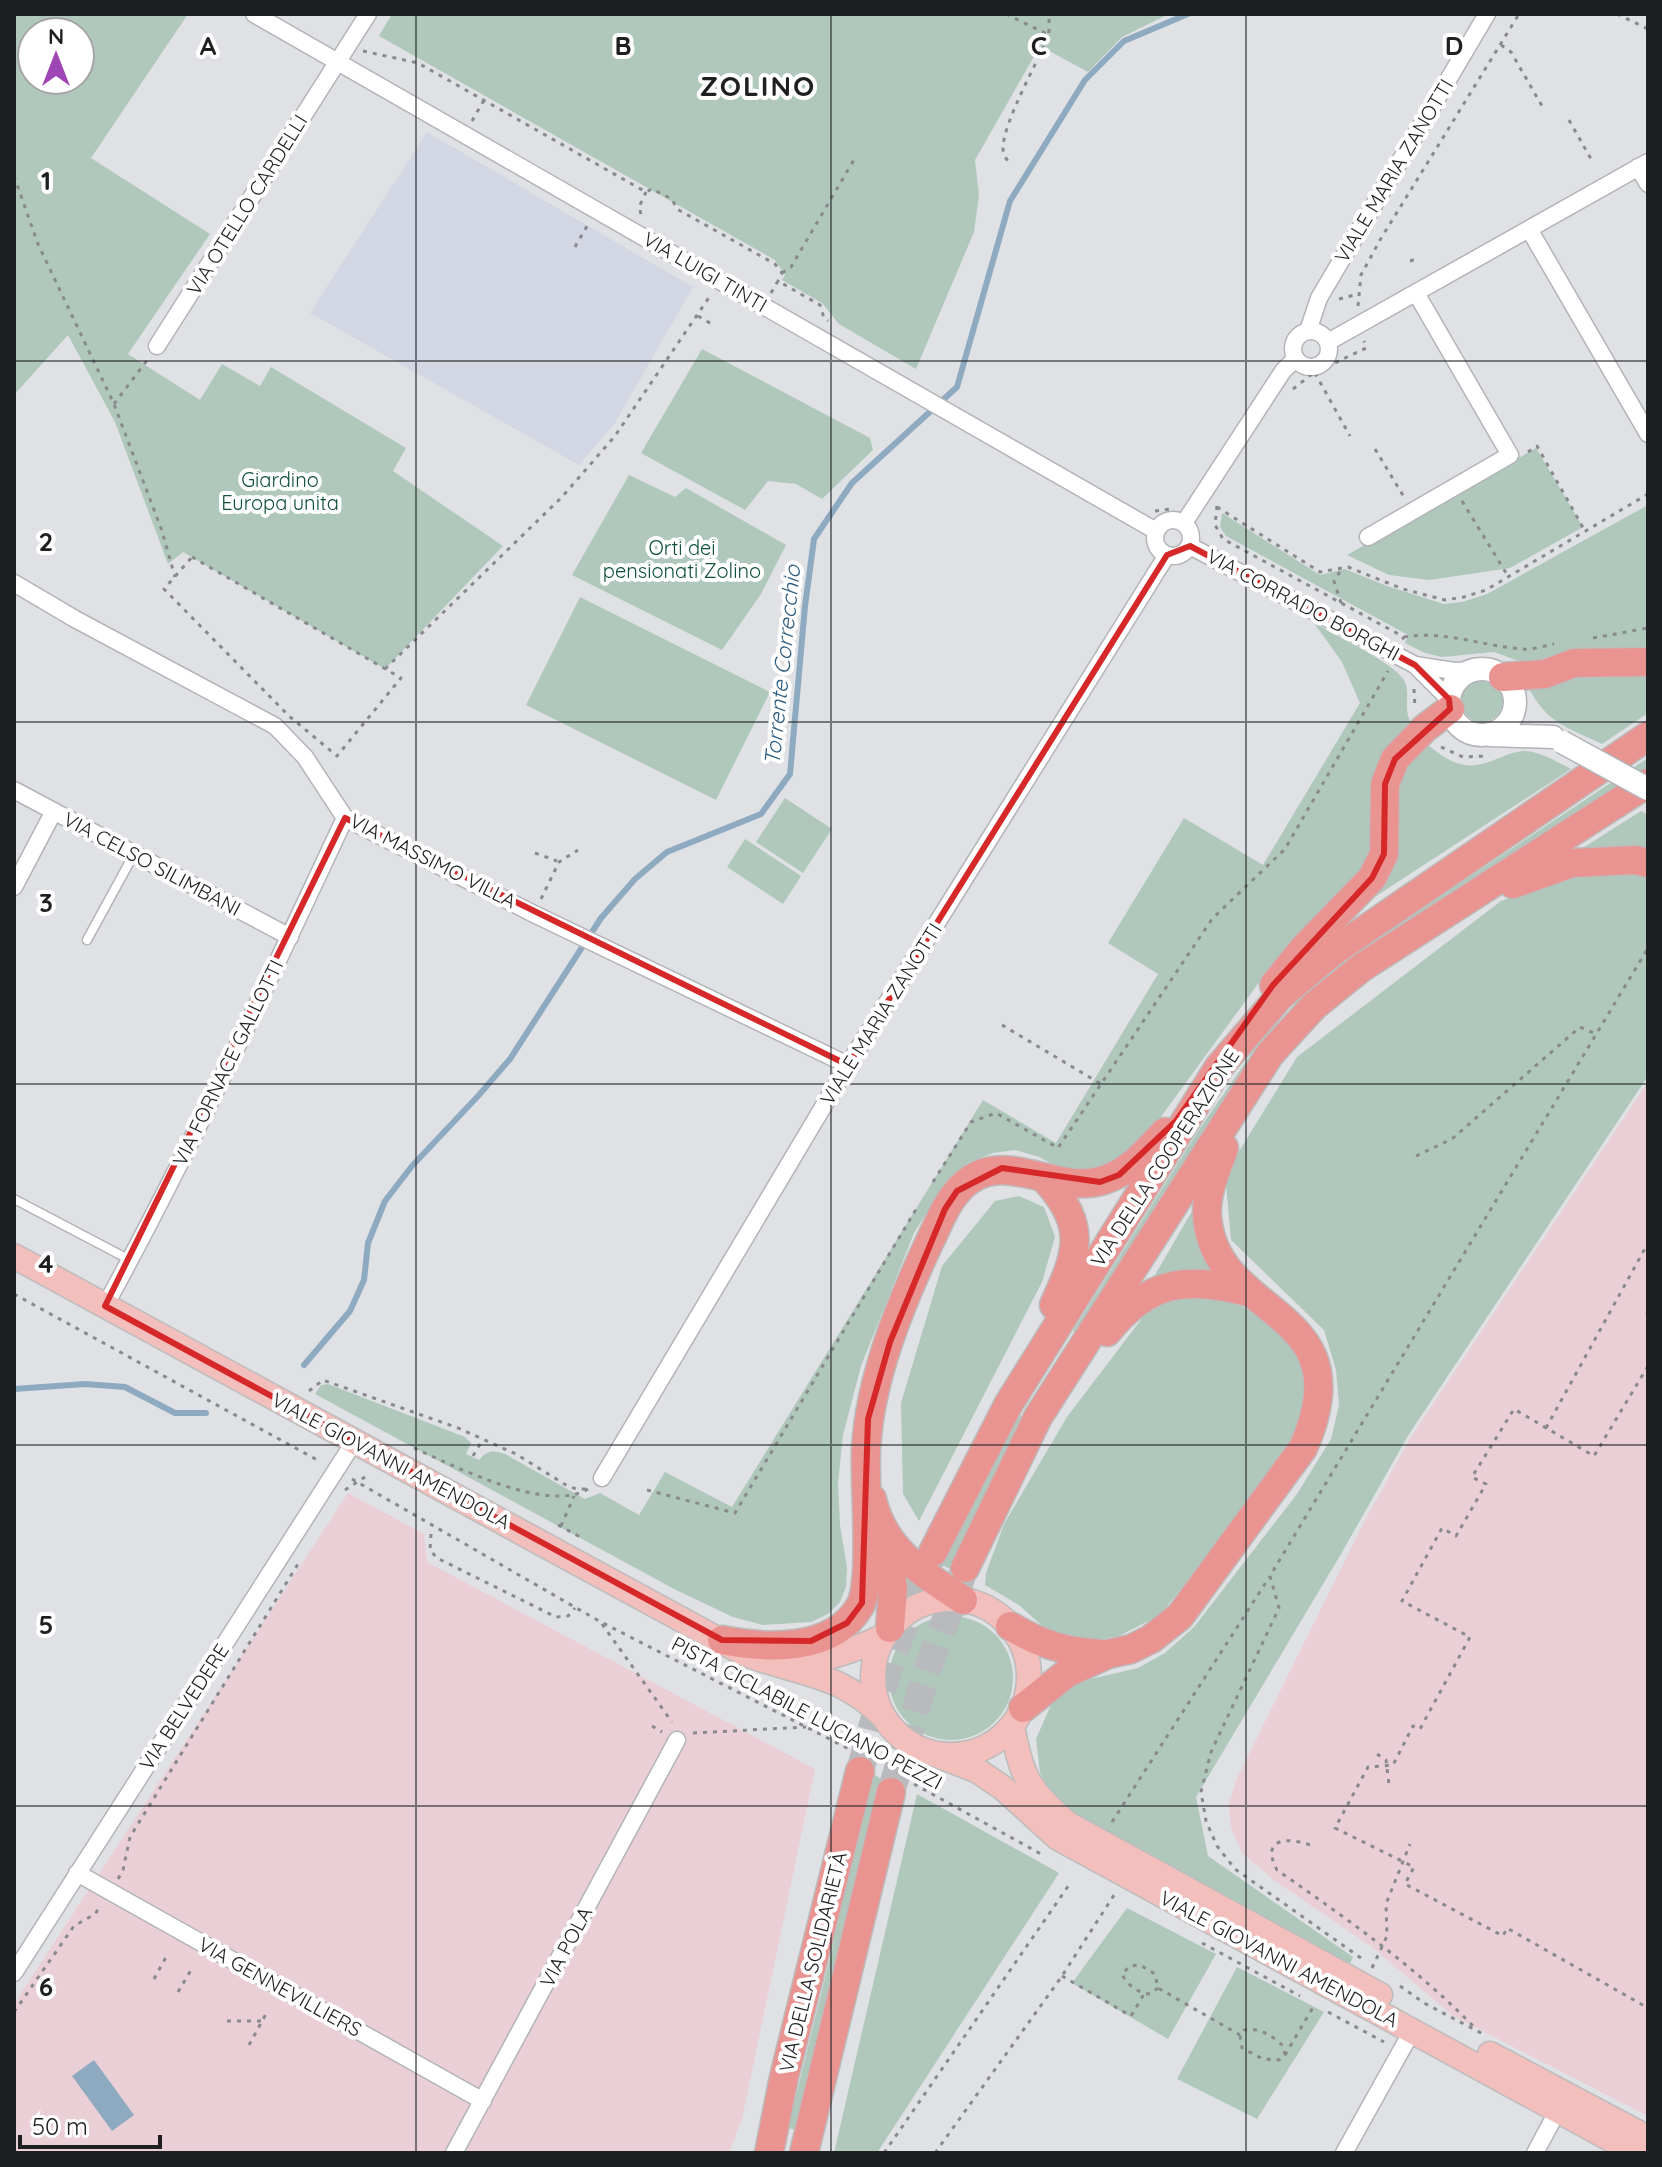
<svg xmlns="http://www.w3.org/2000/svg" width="1662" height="2167" viewBox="0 0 1662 2167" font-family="Quicksand,sans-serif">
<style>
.commercial{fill:#ead0d6}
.built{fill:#d3d7e3}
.green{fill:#afc8bb;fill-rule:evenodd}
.water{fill:#8eaac1}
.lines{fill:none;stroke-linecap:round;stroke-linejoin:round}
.stream{stroke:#8eaac1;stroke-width:6}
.highway-tunnel{stroke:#b9babe;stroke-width:28;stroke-dasharray:28 14;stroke-linecap:butt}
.lane-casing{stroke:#b3b4b8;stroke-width:11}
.street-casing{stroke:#b3b4b8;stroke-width:19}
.secondary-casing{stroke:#b3b4b8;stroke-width:25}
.primary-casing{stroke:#bcbcbc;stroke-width:27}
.highway-casing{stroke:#bcbcbc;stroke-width:31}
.path{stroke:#898a8d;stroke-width:3;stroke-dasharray:4 6;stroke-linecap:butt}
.lane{stroke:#fff;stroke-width:8}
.street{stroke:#fff;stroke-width:16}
.secondary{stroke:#fff;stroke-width:22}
.primary{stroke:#f2bfbd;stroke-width:24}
.highway{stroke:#ea9491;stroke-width:28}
.secondary-bridge-casing{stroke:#b3b4b8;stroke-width:25;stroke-linecap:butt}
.secondary-bridge{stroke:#fff;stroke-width:22}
.marked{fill:none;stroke:#d62828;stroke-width:6;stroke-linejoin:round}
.grid{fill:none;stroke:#1e1f20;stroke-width:2;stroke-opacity:0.55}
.labels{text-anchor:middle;stroke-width:8;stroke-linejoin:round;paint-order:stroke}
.street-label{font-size:20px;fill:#1e1f20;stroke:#fff}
.park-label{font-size:20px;fill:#0e5039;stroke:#fff}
.water-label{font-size:22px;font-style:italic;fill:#2c5b7d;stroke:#fff}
.district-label{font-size:28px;font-weight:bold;letter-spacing:2px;fill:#1e1f20;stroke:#fff}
.grid-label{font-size:26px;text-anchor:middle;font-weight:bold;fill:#1e1f20;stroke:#fff;stroke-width:8;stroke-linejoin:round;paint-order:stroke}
</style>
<rect width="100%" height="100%" fill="#e0e1e5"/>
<path class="commercial" d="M 1648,1082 L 1648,2116 L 1453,2016 L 1372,1947 L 1275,1881 L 1242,1853 L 1231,1828 L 1229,1804 L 1237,1778 L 1363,1524 L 1411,1437 Z
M 348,1493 L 424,1534 L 427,1562 L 815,1769 L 742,2119 L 729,2153 L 14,2153 L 14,2004 Z"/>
<path class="built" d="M 427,132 L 693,287 L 615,423 L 579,465 L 310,313 Z"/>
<path class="green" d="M 14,14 L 188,14 L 91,158 L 210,234 L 128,354 L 200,400 L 222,364 L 260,386 L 271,367 L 406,448 L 393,471 L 503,546 L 385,669 L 183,552 L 168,564 L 115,422 L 68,335 L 14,395 ZM 32,32 L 80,32 L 80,80 L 32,80 Z
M 392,14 L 1169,14 L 1122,37 L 1088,72 L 1040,46 L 975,160 L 979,195 L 974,232 L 916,369 L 839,324 L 822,303 L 782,280 L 785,275 L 775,260 L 379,36 Z
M 702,349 L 870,438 L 873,450 L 822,499 L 796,484 L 768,481 L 745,510 L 641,453 Z
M 1536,448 L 1583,527 L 1510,568 L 1429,580 L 1389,575 L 1347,555 Z
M 629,475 L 675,497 L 686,488 L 786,545 L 761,594 L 722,650 L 572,575 Z
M 1648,505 L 1648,648 L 1570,650 L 1534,661 L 1516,660 L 1494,652 L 1442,657 L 1425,653 L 1405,643 L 1408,635 L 1226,536 L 1220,527 L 1222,513 L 1320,575 L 1345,569 L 1387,586 L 1444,604 L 1462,602 L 1487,594 Z
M 580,597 L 770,692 L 716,800 L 526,705 Z
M 1314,623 C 1333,634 1394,663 1404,680 C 1412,695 1401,708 1413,727 L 1389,745 L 1379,758 L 1371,847 L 1364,867 L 1287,944 L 1152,1129 L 1126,1158 L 1103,1170 L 1063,1170 L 1039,1157 L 1015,1150 L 993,1153 L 967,1163 L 946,1181 L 914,1233 L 861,1366 L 843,1435 L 838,1483 L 840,1525 L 847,1568 L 846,1587 L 840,1602 L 828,1614 L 811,1622 L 763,1625 L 733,1617 L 676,1590 L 315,1394 L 321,1385 L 328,1384 L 465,1437 L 471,1443 L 466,1454 L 479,1460 C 488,1450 492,1450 505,1454 L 585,1499 L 600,1493 L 639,1515 L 665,1472 L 732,1507 L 983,1100 L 1056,1143 L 1158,974 L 1108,943 L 1184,818 L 1263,865 L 1360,703 L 1342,662 Z
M 1579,674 L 1648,674 L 1648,713 L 1602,744 C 1569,728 1546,723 1529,688 Z
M1461 701a21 21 0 1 1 42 0a21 21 0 1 1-42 0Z
M 1425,742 C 1440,756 1460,770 1482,764 C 1496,761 1508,752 1524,751 C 1540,751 1557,762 1571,769 L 1364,904 C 1395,870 1399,861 1397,815 C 1397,802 1395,790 1400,778 C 1404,765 1417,753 1425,742 Z
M 1648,758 L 1648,768 L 1306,1005 L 1080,1336 L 1073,1331 L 1200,1128 L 1261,1040 L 1301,999 L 1352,955 Z
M 785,798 L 832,829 L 803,873 L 756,842 Z
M 1641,811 L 1648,815 L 1648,849 L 1578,851 Z
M 745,839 L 801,876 L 783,904 L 727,867 Z
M 1634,871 L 1648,874 L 1648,1076 L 1409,1434 L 1341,1554 L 1196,1797 L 1208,1856 L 1353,1957 L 1349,1966 L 1061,1805 L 1047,1789 L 1040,1772 L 1036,1739 L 1054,1698 L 1082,1681 L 1138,1668 L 1165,1653 L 1194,1627 L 1297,1494 L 1331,1439 L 1339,1405 L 1336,1370 L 1324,1330 L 1231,1240 L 1225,1174 L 1297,1057 L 1501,901 L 1570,876 Z
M 1019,1196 L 1044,1207 L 1055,1237 L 1042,1282 L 919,1521 L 903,1494 L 901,1403 L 942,1266 L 995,1201 Z
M 1195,1206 L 1222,1277 L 1148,1287 Z
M 1199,1294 L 1242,1306 L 1295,1345 L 1303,1368 L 1306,1399 L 1295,1436 L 1248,1504 L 1160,1615 L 1119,1636 L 1082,1642 L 1058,1640 L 1019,1605 L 985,1585 L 986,1573 L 1004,1524 L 1067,1417 L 1143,1317 L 1167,1299 Z
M 1018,1414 L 1029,1420 L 952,1570 L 942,1565 L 951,1537 Z
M889 1678a62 62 0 1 1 124 0a62 62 0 1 1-124 0Z
M 869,1772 L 887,1782 L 800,2131 L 788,2128 L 832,1950 L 859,1809 Z
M 917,1794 L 1059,1873 L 877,2153 L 834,2153 Z
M 1127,1908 L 1216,1954 L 1168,2039 L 1072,1983 Z
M 1237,1967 L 1324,2012 L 1257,2119 L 1177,2079 Z"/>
<path class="water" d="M 94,2060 L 134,2115 L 112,2131 L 72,2076 Z"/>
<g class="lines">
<path class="stream" d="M 304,1365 L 350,1311 L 364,1280 L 368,1243 L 385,1201 L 412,1166 L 479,1095 L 510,1059 L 601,918 L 635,879 L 667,852 L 761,814 L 790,774 L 805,606 L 814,539 L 852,483 L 957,387 L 1010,201 L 1085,80 L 1124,41 L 1188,14
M 14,1389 L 85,1384 L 125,1387 L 175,1413 L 206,1413"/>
<path class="highway-tunnel" d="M 860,1771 L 892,1656 L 933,1553
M 891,1792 L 928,1668 L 963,1573"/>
<defs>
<path id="lane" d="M 87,940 L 134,854
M 14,1199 L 130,1260"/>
<path id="street" d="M 254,14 L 1156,531
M 1638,167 L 1648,184
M 1529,229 L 1648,434
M1293 349a18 18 0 1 1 36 0a18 18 0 1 1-36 0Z
M 1308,331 L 1319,298 L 1487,14
M 1328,342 L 1648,162
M 157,346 L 368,14
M1155 538a18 18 0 1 1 36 0a18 18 0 1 1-36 0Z
M 1184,523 L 1283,371 L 1295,359
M 1368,537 L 1510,455 L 1416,293
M 1190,546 L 1415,665 L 1449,699
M 14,583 L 75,619 L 275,726 L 305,757 L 345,818 L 534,914 L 848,1065
M 1415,665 L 1454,671 L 1478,670
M 14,790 L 290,937
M 14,887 L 54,811
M 105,1306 C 192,1147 268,982 345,818
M 602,1478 L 848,1065 L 1167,555
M 77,1873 L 483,2101
M 14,1973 L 354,1442
M 454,2153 L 677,1740
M 1344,2153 L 1412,2031
M 1535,2153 L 1558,2110"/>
<path id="secondary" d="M1449 702a33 33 0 1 1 66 0a33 33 0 1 1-66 0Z
M 1490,735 L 1553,737"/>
<path id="primary" d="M 14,1256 L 743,1653 C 799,1675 838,1671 884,1717
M873 1677a78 78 0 1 1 156 0a78 78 0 1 1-156 0Z
M 792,1664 C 826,1660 853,1651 884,1636
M 1012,1725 C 1021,1776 1028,1790 1068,1824 L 1380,1995
M 932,1753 L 978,1771 L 1003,1788 L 1058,1838 L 1636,2153
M 1490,2054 L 1648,2138"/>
<path id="highway" d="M 1503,677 L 1545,674 L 1574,663 L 1648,662
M 1513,884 L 1572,863 L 1635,860 L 1648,863
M 1274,985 L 1304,948 L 1372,878 L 1384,854 L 1385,784 L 1395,759 L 1424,729 L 1450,709
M 1045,1179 C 1088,1227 1078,1252 1054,1305
M 1107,1332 C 1149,1280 1187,1276 1248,1292
M 872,1499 C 883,1549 923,1574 963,1600
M 886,1536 L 893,1588 L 890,1628
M 933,1552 L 1008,1405 L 1219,1067 L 1280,996 L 1331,953 L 1648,736
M 965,1568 L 1038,1417 L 1270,1054 L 1314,1006 L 1361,968 L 1648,783
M 1010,1626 C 1041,1645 1068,1652 1103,1654
M 722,1640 C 768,1649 833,1652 860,1606 C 874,1581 864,1483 866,1449 C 870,1378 900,1305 930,1241 C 938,1225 944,1207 956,1193 C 998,1141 1053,1197 1104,1180 C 1130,1172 1147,1151 1165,1132
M 1023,1708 L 1067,1673 L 1108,1654 L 1131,1649 L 1151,1639 L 1180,1616 L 1303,1448 C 1367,1304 1212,1321 1207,1214 C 1206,1191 1217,1169 1224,1148
M 769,2153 L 784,2077 L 860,1771
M 804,2153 L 891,1792"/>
</defs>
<use href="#lane" class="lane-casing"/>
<use href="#street" class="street-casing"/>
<use href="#secondary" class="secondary-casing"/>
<use href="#primary" class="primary-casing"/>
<use href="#highway" class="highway-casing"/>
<path class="path" d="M 1006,14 L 1049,35 C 1038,61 1003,123 1003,148 C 1003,155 1007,160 1011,165
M 1617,14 L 1648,29
M 1049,19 L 1049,35
M 1501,45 L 1511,52 L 1542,106
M 363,51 L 418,63 L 646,192 L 652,189 L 672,199 L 677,209 L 775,264 L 782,273 L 778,281
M 1569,120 L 1591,159
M 472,121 L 484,100
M 14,176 L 38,244 L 114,404 L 162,531 L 175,577
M 641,214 L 639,207 L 646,192
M 575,247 L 587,226
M 1410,261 L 1416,259
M 782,273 L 791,267 L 855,158
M 771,293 L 778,281 L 820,305 L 824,318 L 828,321
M 1339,299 L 1358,294
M 1358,306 L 1361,275 L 1380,240 L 1519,14
M 698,316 L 715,326
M 1315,373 L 1350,436
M 1293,389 L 1312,374 L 1366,348 L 1364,341
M 114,404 L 148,359
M 1375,449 L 1404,497
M 1528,452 L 1537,446 L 1585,531
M 1462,501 L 1508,576
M 1217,506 L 1215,525 L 1223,539 L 1404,637 L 1402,640
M 1217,507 L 1320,572 L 1348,567 L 1403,589 L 1445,600 L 1464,597 L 1486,590 L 1648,494
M 1155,511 L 1171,509
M 192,557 L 401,678 L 337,756 L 289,716 L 164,589 Z
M 1341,603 L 1334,581 L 1341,570
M 1404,637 C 1443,630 1483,646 1522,649 C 1532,650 1544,646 1554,644
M 1593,638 L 1648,628
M 385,669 L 562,497 L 615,436 L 710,296
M 1414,689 L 1415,709
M 1441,747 L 1463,757 L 1486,756
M 535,853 L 557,861
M 541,899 L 559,862 L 578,850
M 1002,1025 L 1101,1084
M 1416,1156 L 1452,1139 L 1580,1027 L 1596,1034
M 933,1182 L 971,1122 L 996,1113 L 1058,1148 L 1212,919 L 1285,849 L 1388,671
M 14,1294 L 321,1462
M 1646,1312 L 1648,1313
M 1648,1366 L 1594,1456 L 1514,1409 L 1472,1477 L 1486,1484 L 1456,1536 L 1442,1528 L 1402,1601 L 1470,1637 L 1420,1729 L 1413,1726 L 1393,1765 L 1368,1767 L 1335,1828 L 1414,1867 L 1405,1884 L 1503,1936 L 1507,1928 L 1648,2008
M 309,1391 L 323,1380 L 458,1428 L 516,1454 L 566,1485 L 576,1489 L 586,1489
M 1546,1428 L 1648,1243
M 414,1448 C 454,1466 548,1514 588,1489
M 473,1456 L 483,1439
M 352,1479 L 599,1621 L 851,1750
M 345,1490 L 368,1475
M 647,1490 L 735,1513 L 918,1206
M 558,1525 L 584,1539
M 561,1526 L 574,1496
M 431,1534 L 430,1550 L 437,1558 L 556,1617 L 568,1616 L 575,1608
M 602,1624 L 672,1722
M 652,1726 L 662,1732
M 693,1733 L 806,1727
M 1377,1754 L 1386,1760 L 1389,1785 L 1392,1787
M 914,1784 L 1041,1854
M 1112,1822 L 1270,1576
M 1310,1845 C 1287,1837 1260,1838 1277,1870 C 1347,1919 1416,1967 1475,2028
M 118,1879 L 123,1870 L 130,1837 L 298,1564
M 1202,1943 L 1300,1996
M 1361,1958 L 1235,1869 L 1217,1846 L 1206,1821 L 1201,1792 L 1211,1752 L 1279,1608 L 1270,1576 L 1648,948
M 1372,1968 L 1387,1936 L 1386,1904 L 1410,1844
M 1062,1976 L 1131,2016 L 1144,1994
M 154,1979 L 166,1957
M 1400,1986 L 1424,2003 L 1483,2034
M 1158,1988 L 1150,1994 C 1138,1993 1127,1985 1122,1974 L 1130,1966 L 1140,1965 L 1155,1974 L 1158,1988 L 1240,2035
M 178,1992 L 191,1970
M 14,2012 L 74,1926 L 95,1914 L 101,1905
M 1328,2012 L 1384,2042
M 227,2021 L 262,2021
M 249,2045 L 267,2012
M 1285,2055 L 1283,2046 C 1273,2036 1259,2027 1244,2030 L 1240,2035 L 1242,2048 L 1263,2059 L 1279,2060 L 1285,2055 L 1315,2004
M 884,2153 L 1071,1882
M 935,2153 L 1062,1976 L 1116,1892"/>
<use href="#lane" class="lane"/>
<use href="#street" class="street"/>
<use href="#secondary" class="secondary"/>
<use href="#primary" class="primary"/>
<use href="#highway" class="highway"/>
<defs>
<path id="secondary-bridge" d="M 1562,742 L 1648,789"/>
</defs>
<use href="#secondary-bridge" class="secondary-bridge-casing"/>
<use href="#secondary-bridge" class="secondary-bridge"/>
</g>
<path class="marked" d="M 1190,546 L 1415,665 L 1449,699 L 1450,709 L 1395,759 L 1385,784 L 1384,854 L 1372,878 L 1273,985 L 1176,1121 L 1119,1175 L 1100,1182 L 1002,1168 L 957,1191 L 945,1209 L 890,1342 L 868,1419 L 862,1603 L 847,1623 L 811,1641 L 722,1640 L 105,1306 L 345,818 L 848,1065 L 1167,555 Z"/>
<path class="grid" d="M 416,14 L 416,2153M 831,14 L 831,2153M 1246,14 L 1246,2153M 14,361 L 1648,361M 14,722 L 1648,722M 14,1084 L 1648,1084M 14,1445 L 1648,1445M 14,1806 L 1648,1806"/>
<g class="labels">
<g class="street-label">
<text transform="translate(1394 171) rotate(-59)" y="7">VIALE MARIA ZANOTTI</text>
<text transform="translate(247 205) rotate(-58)" y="7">VIA OTELLO CARDELLI</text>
<text transform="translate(705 272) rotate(30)" y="7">VIA LUIGI TINTI</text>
<text transform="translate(1303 605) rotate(28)" y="7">VIA CORRADO BORGHI</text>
<text transform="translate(433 861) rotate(27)" y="7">VIA MASSIMO VILLA</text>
<text transform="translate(152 864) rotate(28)" y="7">VIA CELSO SILIMBANI</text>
<text transform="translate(881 1014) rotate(-58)" y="7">VIALE MARIA ZANOTTI</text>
<text transform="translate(228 1063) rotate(-64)" y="7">VIA FORNACE GALLOTTI</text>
<text transform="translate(1165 1158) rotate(-57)" y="7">VIA DELLA COOPERAZIONE</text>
<text transform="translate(391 1461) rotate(28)" y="7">VIALE GIOVANNI AMENDOLA</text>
<text transform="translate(184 1707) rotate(-57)" y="7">VIA BELVEDERE</text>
<text transform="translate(807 1713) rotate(28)" y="7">PISTA CICLABILE LUCIANO PEZZI</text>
<text transform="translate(566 1947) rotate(-62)" y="7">VIA POLA</text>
<text transform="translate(1279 1959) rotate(28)" y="7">VIALE GIOVANNI AMENDOLA</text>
<text transform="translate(813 1962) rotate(-76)" y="7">VIA DELLA SOLIDARIETÀ</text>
<text transform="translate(280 1987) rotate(29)" y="7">VIA GENNEVILLIERS</text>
</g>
<g class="park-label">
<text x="280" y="487">Giardino<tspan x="280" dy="23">Europa unita</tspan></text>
<text x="682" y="555">Orti dei<tspan x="682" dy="23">pensionati Zolino</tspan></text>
</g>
<g class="water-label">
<text transform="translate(782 665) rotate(-84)" y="8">Torrente Correcchio</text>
</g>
<g class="district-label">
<text x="758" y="96">ZOLINO</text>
</g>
</g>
<g class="grid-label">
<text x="208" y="55">A</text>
<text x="623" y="55">B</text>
<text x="1039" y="55">C</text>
<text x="1454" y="55">D</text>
<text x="46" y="190">1</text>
<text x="46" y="551">2</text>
<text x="46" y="912">3</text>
<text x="46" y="1273">4</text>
<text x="46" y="1634">5</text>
<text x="46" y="1996">6</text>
</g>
<rect width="1662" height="2167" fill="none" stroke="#1e1f20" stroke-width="32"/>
<g transform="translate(56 56)"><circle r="38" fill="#ffffff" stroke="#a5a5a6" stroke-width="2"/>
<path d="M0-6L14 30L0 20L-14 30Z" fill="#9e47b4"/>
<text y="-12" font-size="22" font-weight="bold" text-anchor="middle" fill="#1e1f20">N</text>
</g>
<path d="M20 2135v12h140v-12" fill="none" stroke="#1e1f20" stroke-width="4"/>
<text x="32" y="2135" font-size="24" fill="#1e1f20" stroke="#ffffff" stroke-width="6" paint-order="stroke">50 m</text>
</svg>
